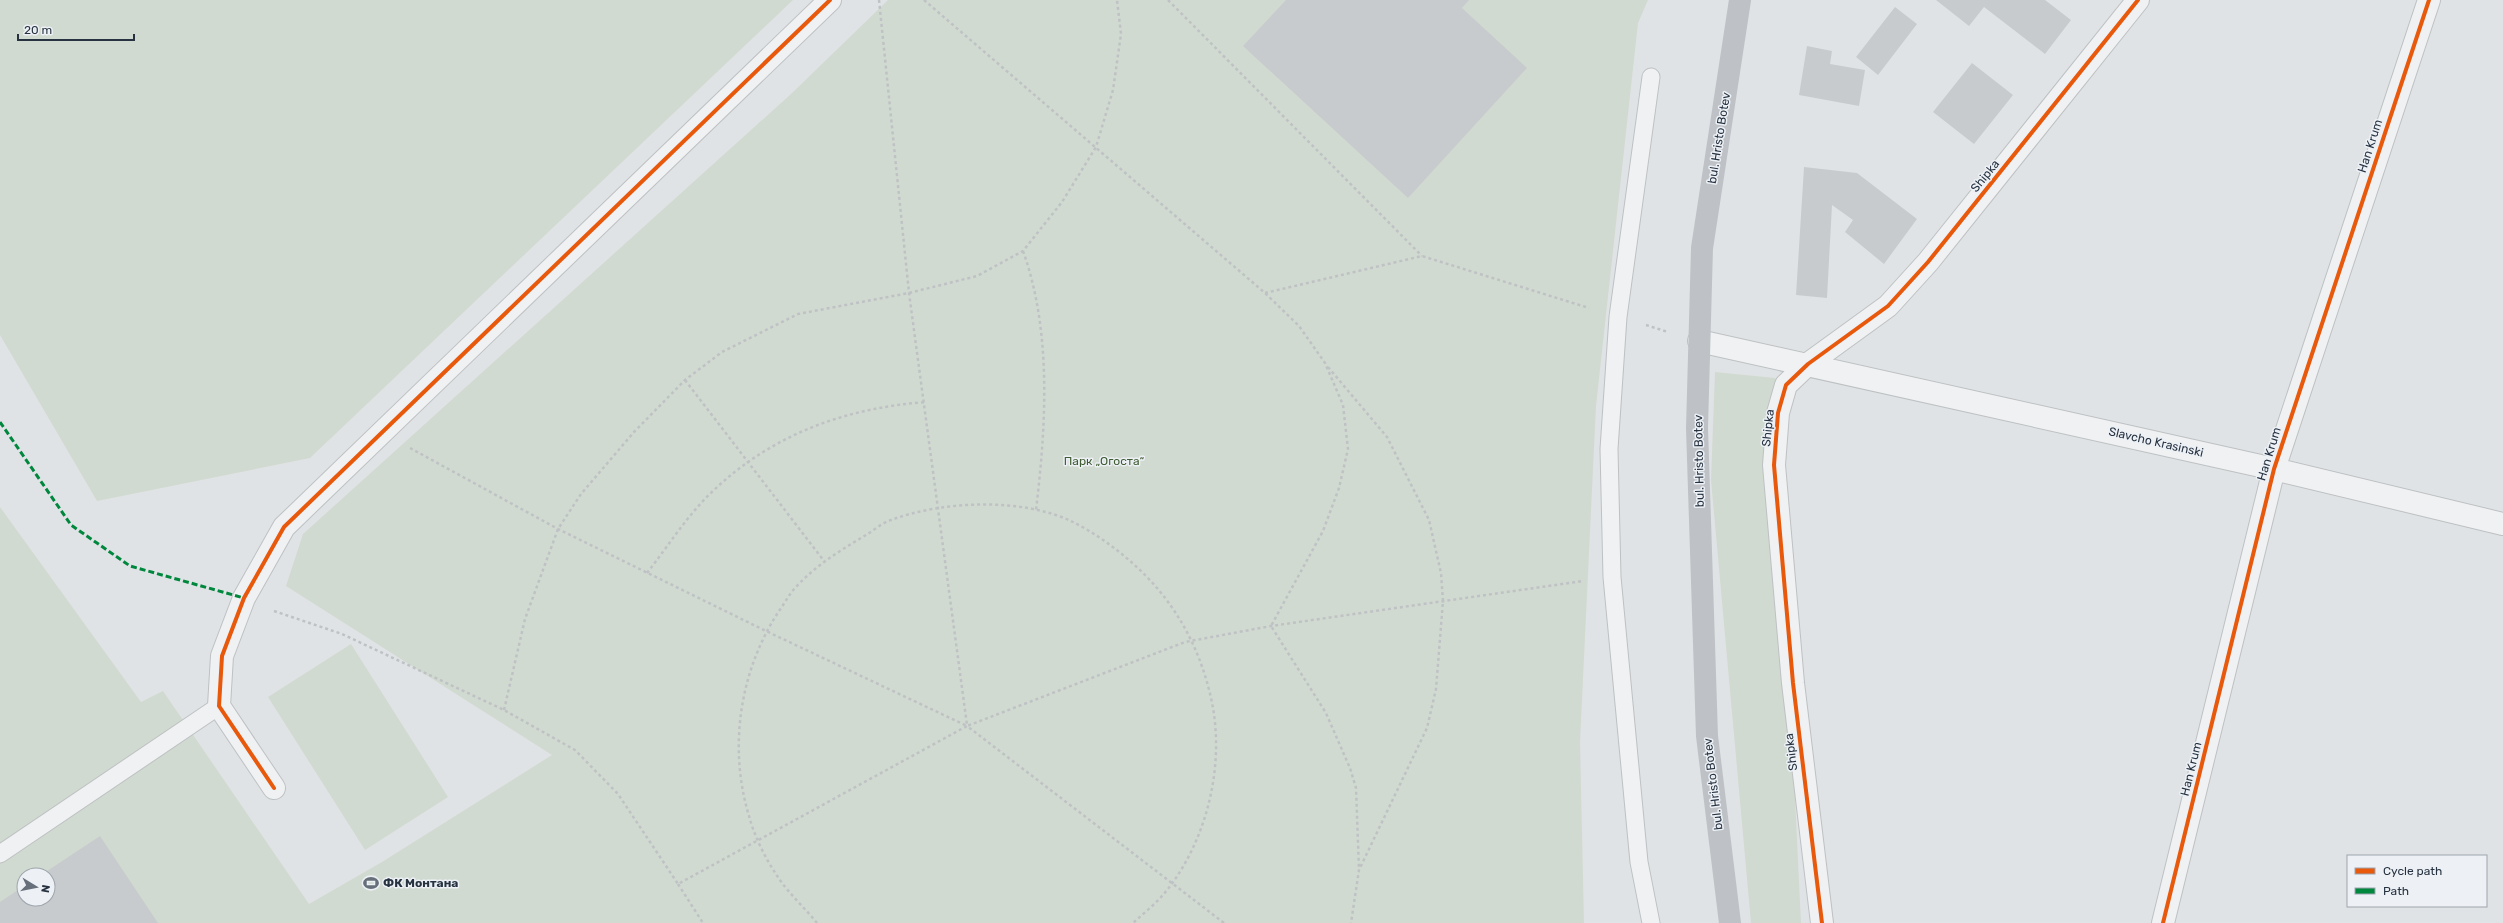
<svg xmlns="http://www.w3.org/2000/svg" width="2503" height="923" viewBox="0 0 2503 923" font-family="Rubik,sans-serif">
<style>
.green{fill:#d1dad0;fill-rule:evenodd}
.building{fill:#c8cbcd}
.lines{fill:none;stroke-linecap:round;stroke-linejoin:round}
.lane-casing{stroke:#bec1c3;stroke-width:19}
.street-casing{stroke:#bec1c3;stroke-width:24}
.path{stroke:#bfc2c5;stroke-width:2.5;stroke-dasharray:3 3;stroke-linecap:butt}
.lane{stroke:#eff1f2;stroke-width:17}
.street{stroke:#eff1f2;stroke-width:22}
.secondary{stroke:#bec2c6;stroke-width:22}
.quiet{stroke:#00873e;stroke-width:3;stroke-dasharray:6 3;stroke-linecap:butt}
.cycleway-casing{stroke:#edf1f6;stroke-width:6}
.cycleway{stroke:#e8590c;stroke-width:4}
.labels{text-anchor:middle;stroke-width:3;stroke-linejoin:round;paint-order:stroke}
.street-label{font-size:12px;fill:#263240;stroke:#edf1f6}
.park-label{font-size:12px;fill:#3f5c32;stroke:#edf1f6}
.poi-label{font-size:12px;font-weight:bold;fill:#263240;stroke:#edf1f6;text-anchor:start}
</style>
<rect width="100%" height="100%" fill="#e0e3e5"/>
<path class="green" d="M 0,0 L 793,0 L 310,458 L 97,501 L 0,335 Z
M 888,0 L 1648,0 L 1638,23 L 1596,406 L 1580,742 L 1584,923 L 0,923 L 0,507 L 141,702 L 163,691 L 309,904 L 382,862 L 552,755 L 286,586 L 303,534 L 791,94 ZM 24,875 L 48,875 L 48,899 L 24,899 Z
M 1715,372 L 1775,378 L 1801,923 L 1751,923 L 1711,480 Z
M 351,644 L 448,797 L 365,850 L 268,697 Z"/>
<path class="building" d="M 1286,0 L 1469,0 L 1462,8 L 1527,68 L 1408,198 L 1243,46 Z
M 1936,0 L 2045,0 L 2071,20 L 2045,54 L 1984,7 L 1969,26 Z
M 1895,7 L 1917,24 L 1878,75 L 1856,57 Z
M 1807,46 L 1832,51 L 1830,64 L 1865,70 L 1859,106 L 1799,95 Z
M 1972,63 L 2013,95 L 1974,144 L 1933,112 Z
M 1804,167 L 1857,173 L 1917,219 L 1884,264 L 1845,232 L 1853,220 L 1832,205 L 1827,298 L 1796,295 Z
M 100,836 L 158,923 L 0,923 L 0,902 L 24,886 L 24,899 L 48,899 L 48,875 L 41,875 Z"/>
<g class="lines">
<defs>
<path id="lane" d="M 0,854 L 219,706
M 1651,923 L 1639,862 L 1612,577 L 1609,449 L 1618,317 L 1651,77"/>
<path id="street" d="M 1699,341 L 2274,469 L 2503,524
M 274,788 L 219,706 L 222,656 L 244,598 L 284,527 L 830,0
M 1822,923 L 1793,683 L 1774,465 L 1778,413 L 1786,385 L 1808,364 L 1888,306 L 1928,262 L 2138,0
M 2163,923 L 2274,469 L 2429,0"/>
</defs>
<use href="#lane" class="lane-casing"/>
<use href="#street" class="street-casing"/>
<path class="path" d="M 879,0 L 909,293 L 967,725
M 924,0 L 1265,293 L 1299,326 L 1325,363 L 1343,405 L 1348,449 L 1339,488 L 1323,531 L 1271,626 L 1326,713 L 1350,768 L 1356,788 L 1359,870
M 1168,0 L 1422,256
M 1023,251 C 1052,332 1046,426 1036,510
M 1265,293 L 1422,256 L 1589,308
M 1646,325 L 1668,332
M 1328,367 L 1387,437 L 1429,520 L 1441,573 L 1443,601 L 1436,689 L 1427,728 L 1359,870 L 1351,923
M 685,380 L 824,561
M 410,448 L 558,529 L 766,631 L 967,726 L 1185,642 L 1271,626 L 1583,581
M 647,573 C 669,545 688,514 714,490 C 773,434 846,408 926,402
M 274,611 L 342,634 L 504,710 L 575,750 L 618,794 L 678,884 L 967,726 L 1224,923
M 504,710 L 525,619 L 558,529 L 581,494 L 634,432 L 685,380 L 722,352 L 798,314 L 909,293 L 977,276 L 1023,251 L 1062,202 L 1096,147 L 1113,90 L 1121,34 L 1117,0
M 678,884 L 703,923
M 817,923 C 804,907 787,892 776,874 C 765,858 754,835 749,816 C 728,747 740,670 779,611 C 785,603 789,594 796,587 C 816,565 841,550 866,535 C 874,530 882,523 891,520 C 942,501 1022,497 1073,522 C 1093,532 1113,546 1130,561 C 1172,597 1199,644 1211,698 C 1226,764 1207,843 1163,895 C 1154,905 1143,914 1133,923"/>
<use href="#lane" class="lane"/>
<use href="#street" class="street"/>
<path class="secondary" d="M 1730,923 L 1707,736 L 1697,428 L 1702,248 L 1740,0"/>
<path class="quiet" d="M 0,422 L 71,525 L 130,566 L 244,598"/>
<defs>
<path id="cycleway" d="M 274,788 L 219,706 L 222,656 L 244,598 L 284,527 L 830,0
M 1822,923 L 1793,683 L 1774,465 L 1778,413 L 1786,385 L 1808,364 L 1888,306 L 1928,262 L 2138,0
M 2163,923 L 2274,469 L 2429,0"/>
</defs>
<use href="#cycleway" class="cycleway-casing"/>
<use href="#cycleway" class="cycleway"/>
</g>
<defs>
<symbol id="stadium-bare" viewBox="-9 -9 18 18"><path d="M0-5a6.5 5 0 1 0 0 10a6.5 5 0 1 0 0-10ZM-3.5-1.8h7v3.6h-7Z" fill="#67707a" stroke="#edf1f6" stroke-width="2.5" paint-order="stroke"/></symbol>
</defs>
<g fill-rule="evenodd">
<use href="#stadium-bare" x="360" y="872" width="22" height="22"/>
</g>
<g class="labels">
<g class="street-label">
<text transform="translate(1719 138) rotate(-81)" y="4">bul. Hristo Botev</text>
<text transform="translate(2370 146) rotate(-72)" y="4">Han Krum</text>
<text transform="translate(1985 176) rotate(-51)" y="4">Shipka</text>
<text transform="translate(1768 428) rotate(-84)" y="4">Shipka</text>
<text transform="translate(2156 442) rotate(13)" y="4">Slavcho Krasinski</text>
<text transform="translate(2269 454) rotate(-73)" y="4">Han Krum</text>
<text transform="translate(1699 461) rotate(-91)" y="4">bul. Hristo Botev</text>
<text transform="translate(1791 752) rotate(-97)" y="4">Shipka</text>
<text transform="translate(2191 769) rotate(-76)" y="4">Han Krum</text>
<text transform="translate(1713 784) rotate(-97)" y="4">bul. Hristo Botev</text>
</g>
<g class="park-label">
<text x="1104" y="465">Парк „Огоста“</text>
</g>
<g class="poi-label">
<text x="383" y="887">ФК Монтана</text>
</g>
</g>
<rect x="2347" y="855" width="140" height="52" fill="#edf1f6" stroke="#9da5ad"/>
<rect x="2355" y="868" width="20" height="6" fill="#e8590c" stroke="#9da5ad"/>
<text x="2383" y="875" font-size="12" fill="#263240">Cycle path</text>
<rect x="2355" y="888" width="20" height="6" fill="#00873e" stroke="#9da5ad"/>
<text x="2383" y="895" font-size="12" fill="#263240">Path</text>
<g transform="translate(36 887) rotate(100)"><circle r="19" fill="#edf1f6" stroke="#9da5ad"/>
<path d="M0-3L7 15L0 10L-7 15Z" fill="#67707a"/>
<text y="-6" font-size="11" font-weight="bold" text-anchor="middle" fill="#263240">N</text>
</g>
<path d="M18 34v6h116v-6" fill="none" stroke="#263240" stroke-width="2"/>
<text x="24" y="34" font-size="12" fill="#263240" stroke="#edf1f6" stroke-width="3" paint-order="stroke">20 m</text>
</svg>
